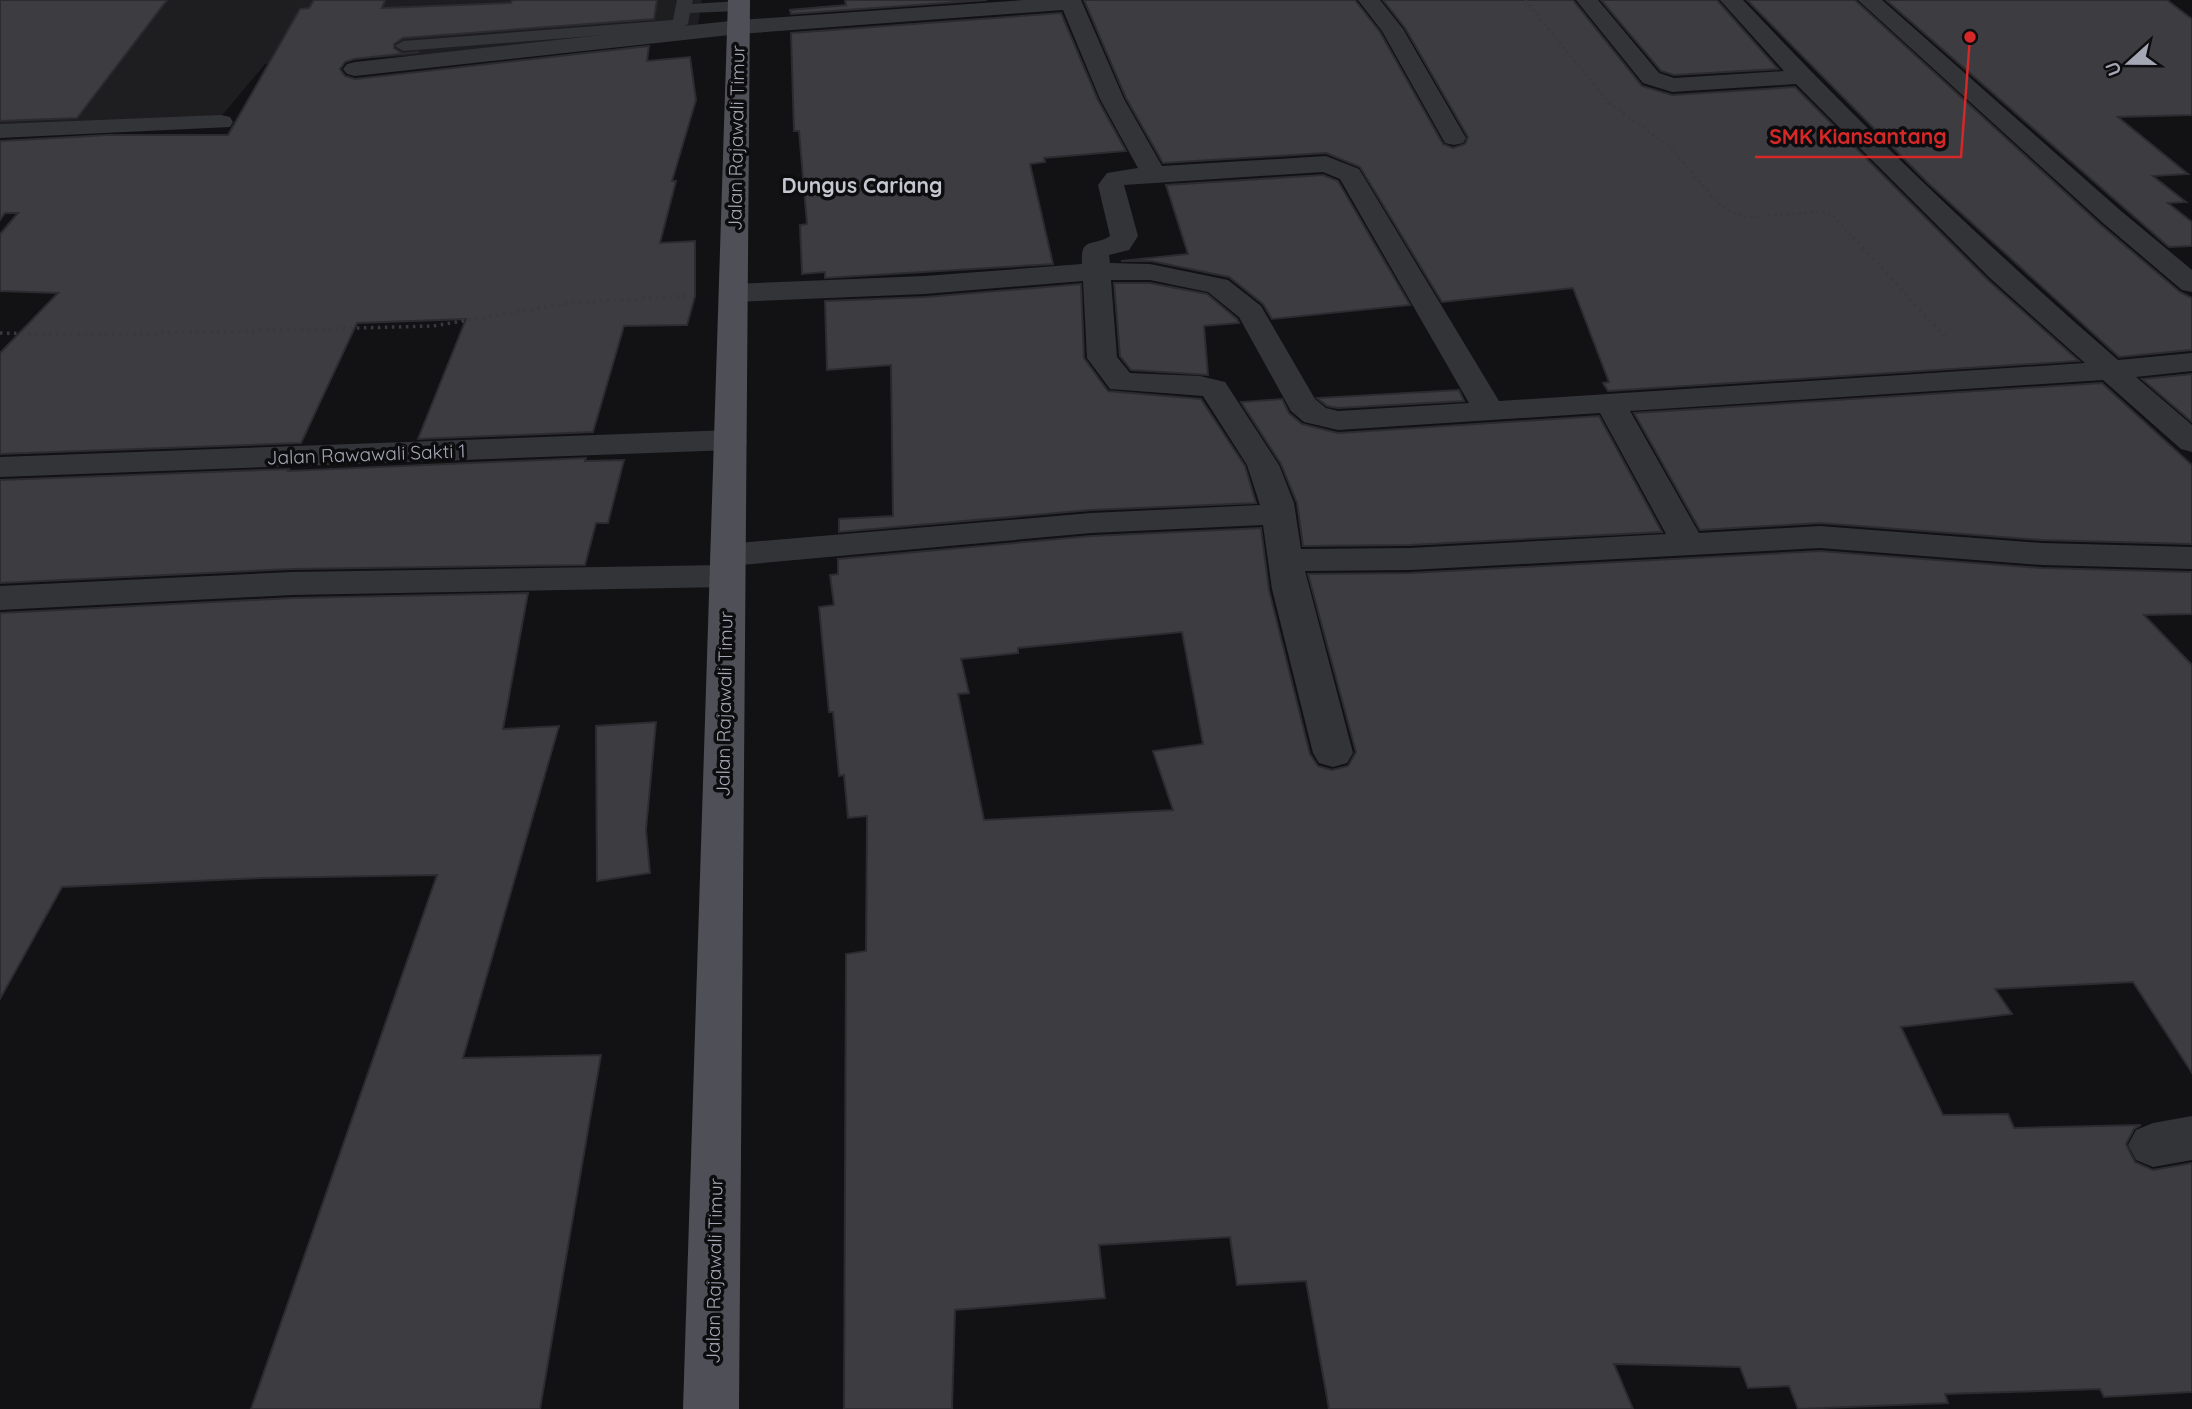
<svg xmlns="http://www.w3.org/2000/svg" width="2192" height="1409" viewBox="0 0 2192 1409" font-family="Quicksand,sans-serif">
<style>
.built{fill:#1e1e21}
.building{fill:#3c3c41;stroke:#2c2c30;stroke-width:2;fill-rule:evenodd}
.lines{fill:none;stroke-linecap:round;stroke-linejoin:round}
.path-far1{stroke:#393a3f;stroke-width:2.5;stroke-dasharray:2.5 3.5;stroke-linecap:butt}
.path{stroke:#393a3f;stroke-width:3.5;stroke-dasharray:2.5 4.5;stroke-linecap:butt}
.service{fill:#333438;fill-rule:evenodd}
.minor{fill:#333438;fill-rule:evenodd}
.primary{fill:#4f5057;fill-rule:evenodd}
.labels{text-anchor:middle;stroke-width:7;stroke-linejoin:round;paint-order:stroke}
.street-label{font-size:19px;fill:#a4a7b4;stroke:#0d0d0f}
.far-district-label{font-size:21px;font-weight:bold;fill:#c4c7d0;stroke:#0d0d0f}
.leader{fill:none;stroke:#d62828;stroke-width:2.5}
.callout-dot{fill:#d62828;stroke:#0d0d0f;stroke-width:2.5}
.callout-label{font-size:21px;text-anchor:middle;font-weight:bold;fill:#d62828;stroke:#0d0d0f;stroke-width:7;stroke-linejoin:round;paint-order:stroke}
</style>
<rect width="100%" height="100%" fill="#121214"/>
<path class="built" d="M 0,0 L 702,0 L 698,25 L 498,51 L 265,64 L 215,124 L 0,133 Z"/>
<path class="building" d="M 0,0 L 167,0 L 77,118 L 0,121 Z
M 314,0 L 385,0 L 382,8 L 511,3 L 512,0 L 657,0 L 654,19 L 403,38 L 394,44 L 394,48 L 403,54 L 419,52 L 354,59 L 345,62 L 340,69 L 345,76 L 355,79 L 649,46 L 647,61 L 690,57 L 696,100 L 672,181 L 676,181 L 660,243 L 695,241 L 695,296 L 687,325 L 624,326 L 593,432 L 418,439 L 466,319 L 357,323 L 301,443 L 0,454 L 0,353 L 58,293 L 0,291 L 0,234 L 18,213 L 5,213 L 0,220 L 0,141 L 108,135 L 228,135 L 300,9 L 309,8 Z
M 845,0 L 987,0 L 791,14 L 790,10 L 846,5 Z
M 1084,0 L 1355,0 L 1380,32 L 1443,144 L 1453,148 L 1465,144 L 1468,137 L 1405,28 L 1383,0 L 1573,0 L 1642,86 L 1672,95 L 1795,87 L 1989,281 L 2079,361 L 1608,391 L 1603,383 L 1609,382 L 1573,288 L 1442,302 L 1360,167 L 1326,153 L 1163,163 L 1126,98 Z
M 1601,0 L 1717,0 L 1778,69 L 1674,75 L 1661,71 Z
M 1747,0 L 1855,0 L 2101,225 L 2180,292 L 2192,298 L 2192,350 L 2119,357 L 1928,183 Z
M 1886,0 L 2167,0 L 2192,19 L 2192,115 L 2118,117 L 2188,174 L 2153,176 L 2186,202 L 2168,203 L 2192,222 L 2192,246 L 2169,247 Z
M 1061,13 L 1098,100 L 1126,151 L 1044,158 L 1045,162 L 1030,164 L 1053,264 L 825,278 L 825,272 L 802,274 L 800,225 L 807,224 L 799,131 L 794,131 L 791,33 Z
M 1323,175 L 1338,181 L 1410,305 L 1272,319 L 1263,304 L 1229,277 L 1151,261 L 1121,261 L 1188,254 L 1166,185 Z
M 1114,283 L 1150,283 L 1207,294 L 1237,319 L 1239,323 L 1204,326 L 1208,375 L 1131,370 L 1120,356 Z
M 1081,284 L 1084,358 L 1108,391 L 1201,399 L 1245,466 L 1256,503 L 1091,510 L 839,532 L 839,519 L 893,516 L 891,365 L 827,370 L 825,301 L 925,297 Z
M 2192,374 L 2192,422 L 2142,379 Z
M 2102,383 L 2192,465 L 2192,544 L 2042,540 L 1820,523 L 1700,530 L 1634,413 Z
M 1459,390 L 1464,401 L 1338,408 L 1327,406 L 1317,398 Z
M 1282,399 L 1289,413 L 1302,424 L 1338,433 L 1599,416 L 1662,532 L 1410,545 L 1303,546 L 1297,503 L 1281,464 L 1241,402 Z
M 586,458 L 585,461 L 624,460 L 608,523 L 596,523 L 585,565 L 292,569 L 0,583 L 0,480 L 289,469 L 288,471 Z
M 1261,528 L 1269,590 L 1310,754 L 1318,766 L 1332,770 L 1348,766 L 1356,752 L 1308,574 L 1410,573 L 1820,551 L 2042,568 L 2192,572 L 2192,614 L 2144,615 L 2192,665 L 2192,1073 L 2133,982 L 1995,989 L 2012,1014 L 1901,1027 L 1943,1115 L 2008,1114 L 2014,1128 L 2141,1125 L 2134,1129 L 2126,1144 L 2135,1162 L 2153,1170 L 2192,1163 L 2192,1392 L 2104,1397 L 2100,1389 L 1945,1394 L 1948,1403 L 1798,1409 L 1789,1386 L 1748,1388 L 1740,1367 L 1614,1364 L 1633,1409 L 1329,1409 L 1306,1281 L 1237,1285 L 1230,1237 L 1099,1245 L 1105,1298 L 955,1310 L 952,1409 L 844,1409 L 846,954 L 866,951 L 867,816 L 848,818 L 844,775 L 839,776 L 833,712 L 829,712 L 819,607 L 834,605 L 830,575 L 838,574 L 838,559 L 1091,536 ZM 1182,632 L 1203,744 L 1153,751 L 1173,810 L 984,820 L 958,694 L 969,693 L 961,659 L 1018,653 L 1018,648 Z
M 528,593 L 503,729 L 559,726 L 463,1058 L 601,1055 L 540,1409 L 251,1409 L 437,875 L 261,878 L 62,887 L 0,999 L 0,613 L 292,598 Z
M 656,722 L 646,830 L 650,873 L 597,881 L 596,726 Z"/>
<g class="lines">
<path class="path-far1" d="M 1525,0 L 1609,103 L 1669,146 L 1715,200 L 1728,211 L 1746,217 L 1820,212 L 1832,215 L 1854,239"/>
<path class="path" d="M 1853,237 L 1947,339
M 0,333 L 94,335 L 433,326 L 569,303 L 686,296"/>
<path class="service" d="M 677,0 L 693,0 L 692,4 L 738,1 L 746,6 L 738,11 L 690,13 L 688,24 L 680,29 L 403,51 L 395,46 L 403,41 L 673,20 Z"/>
<path class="minor" d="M 1024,0 L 1081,0 L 1124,99 L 1162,166 L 1326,156 L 1359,169 L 1499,401 L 2085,363 L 1991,279 L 1796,84 L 1672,92 L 1643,83 L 1576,0 L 1598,0 L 1659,73 L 1674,78 L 1784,71 L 1720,0 L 1743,0 C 1862,127 1987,246 2118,360 L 2192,353 L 2192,371 L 2136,377 L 2192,425 L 2192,452 L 2181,449 L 2103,380 L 1630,411 L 1699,533 L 1820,526 L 2042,543 L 2192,547 L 2192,569 L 2042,565 L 1820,548 L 1410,570 L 1305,571 L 1353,753 L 1347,763 L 1333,767 L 1319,763 L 1313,753 L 1272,589 L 1263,525 L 1091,533 L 730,566 L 739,568 L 744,576 L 739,584 L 726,587 L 292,595 L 0,610 L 0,586 L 292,572 L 723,565 L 715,563 L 710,555 L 715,547 L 727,544 L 1091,513 L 1260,505 L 1247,465 L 1203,396 L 1110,389 L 1087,358 L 1083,281 L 925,294 L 733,302 L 723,299 L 719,293 L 723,287 L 733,284 L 925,276 L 1082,264 C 1080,236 1093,247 1110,236 L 1098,185 L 1107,173 L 1138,168 L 1100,99 L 1063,10 L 739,34 L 355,76 L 347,74 L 343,69 L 347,64 L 355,62 L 739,20 ZM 1323,172 L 1340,179 L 1469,403 L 1338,411 L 1326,408 L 1315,399 L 1261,306 L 1228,280 L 1150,264 L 1110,263 L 1109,255 L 1129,250 L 1138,236 L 1124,185 ZM 1111,280 L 1150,280 L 1208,292 L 1239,317 L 1291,411 L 1304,422 L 1338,430 L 1600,413 L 1666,534 L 1410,548 L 1301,549 L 1294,503 L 1279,465 L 1225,382 L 1200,376 L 1130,373 L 1117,357 Z
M 1358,0 L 1380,0 L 1403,29 L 1466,138 L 1463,143 L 1454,145 L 1445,143 L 1382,31 Z
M 1858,0 L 1882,0 L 2121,211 L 2192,270 L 2192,292 L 2182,290 L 2103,223 Z
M 221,115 L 230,117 L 233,122 L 230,127 L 0,138 L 0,124 Z
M 731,430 L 742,433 L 747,440 L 742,447 L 731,450 L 0,477 L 0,457 Z
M 2192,1116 L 2192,1160 L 2153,1167 L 2136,1160 L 2128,1145 L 2136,1130 L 2153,1123 Z"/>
<path class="primary" d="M 728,0 L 750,0 L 739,1409 L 683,1409 Z"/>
</g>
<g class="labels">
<g class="street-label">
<text transform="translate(736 138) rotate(-89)" y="7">Jalan Rajawali Timur</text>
<text transform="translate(366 454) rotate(-2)" y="7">Jalan Rawawali Sakti 1</text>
<text transform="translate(724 704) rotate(-89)" y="7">Jalan Rajawali Timur</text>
<text transform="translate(714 1271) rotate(-89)" y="7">Jalan Rajawali Timur</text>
</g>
<g class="far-district-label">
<text x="862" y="193">Dungus Cariang</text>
</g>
</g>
<path class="leader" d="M1970 37L1961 157H1755"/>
<circle class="callout-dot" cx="1970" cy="37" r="7"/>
<g class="callout-label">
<text x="1858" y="144">SMK Kiansantang</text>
</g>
<g transform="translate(2129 63) rotate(249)" stroke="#0d0d0f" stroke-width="5" paint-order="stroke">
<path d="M0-5L12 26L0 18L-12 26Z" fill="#a4a7b4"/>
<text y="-10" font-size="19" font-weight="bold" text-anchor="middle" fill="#a4a7b4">U</text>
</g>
</svg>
